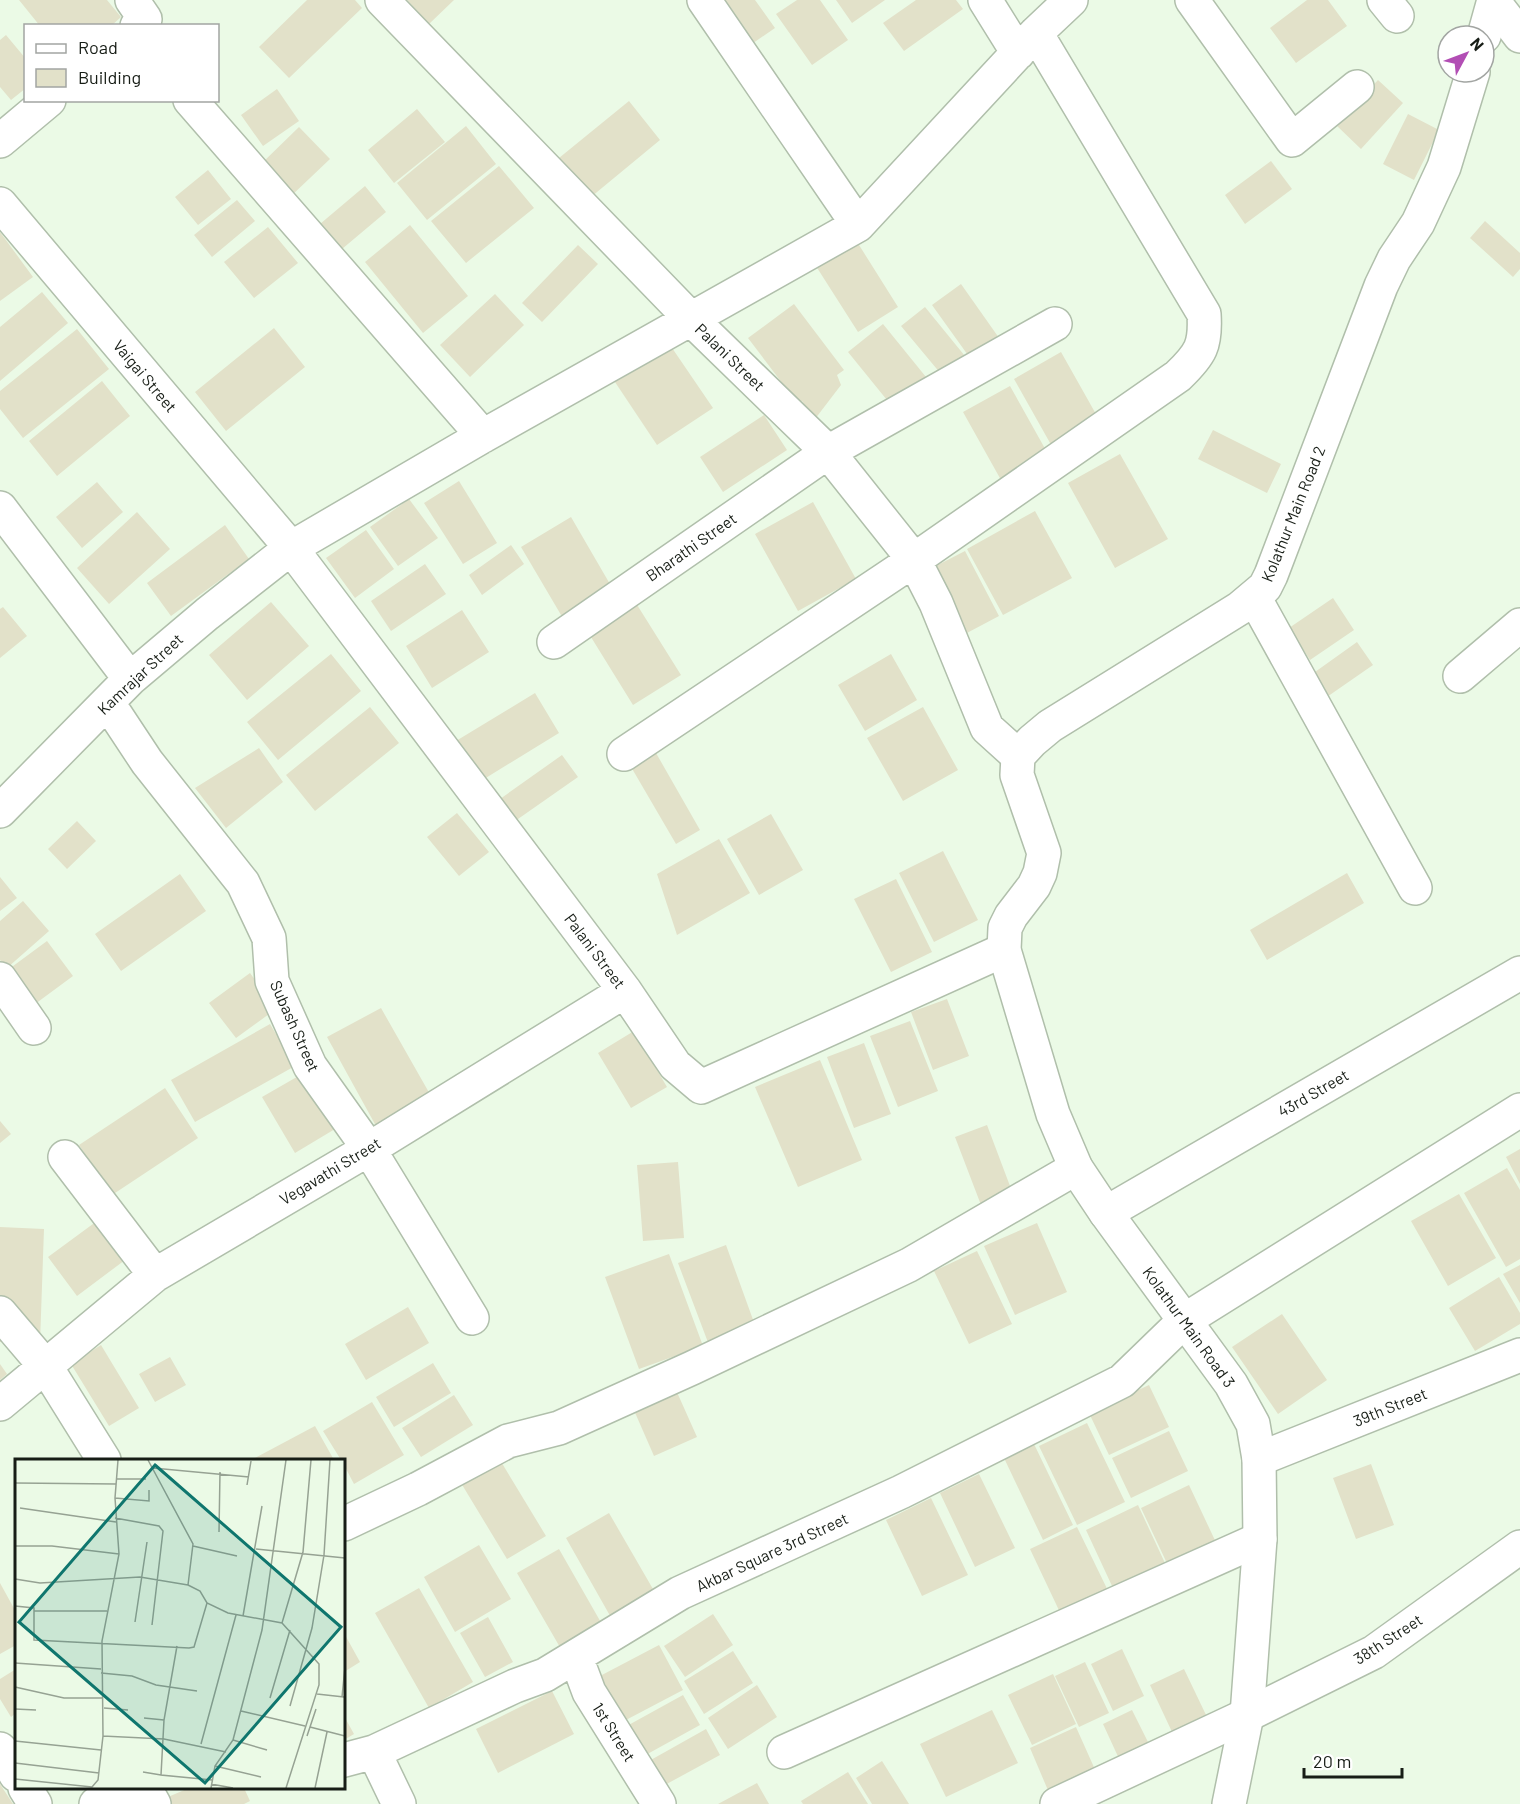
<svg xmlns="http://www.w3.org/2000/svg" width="1520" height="1804" viewBox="0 0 1520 1804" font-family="Barlow,sans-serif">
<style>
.building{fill:#e2e1c9}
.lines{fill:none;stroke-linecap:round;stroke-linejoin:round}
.minor-casing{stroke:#b0bfab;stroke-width:36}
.tertiary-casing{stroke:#b0bfab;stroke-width:36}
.secondary-casing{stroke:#b0bfab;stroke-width:36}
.minor{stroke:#fff;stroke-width:33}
.tertiary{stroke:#fff;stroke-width:33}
.secondary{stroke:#fff;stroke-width:33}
.labels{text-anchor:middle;stroke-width:6;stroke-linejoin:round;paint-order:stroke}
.street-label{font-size:16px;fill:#171d16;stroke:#fff}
.inset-road{fill:none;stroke:#96a293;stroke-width:1.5}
.view{fill:#0f766e;fill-opacity:0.15;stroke:#0f766e;stroke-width:3}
.inset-edge{fill:none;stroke:#171d16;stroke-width:3}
</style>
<rect width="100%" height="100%" fill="#ebfae6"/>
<path class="building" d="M 19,0 L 107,0 L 121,17 L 111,26 L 40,26 Z
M 307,0 L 355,0 L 362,8 L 289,78 L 259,47 Z
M 407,0 L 454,0 L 429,24 Z
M 711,0 L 755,0 L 775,28 L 733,57 Z
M 797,0 L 820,0 L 848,40 L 812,65 L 776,14 Z
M 836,0 L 885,0 L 852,23 Z
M 916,0 L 956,0 L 963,9 L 904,51 L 883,23 Z
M 1307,0 L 1328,0 L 1347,26 L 1296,63 L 1270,28 Z
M 6,35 L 26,59 L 26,88 L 11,100 L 0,87 L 0,40 Z
M 1378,80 L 1403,103 L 1361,149 L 1336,125 Z
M 277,89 L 299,121 L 263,146 L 241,115 Z
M 629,101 L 660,140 L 591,197 L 559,158 Z
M 417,109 L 445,142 L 394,183 L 368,150 Z
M 1408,114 L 1439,130 L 1414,180 L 1383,164 Z
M 466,126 L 496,164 L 427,220 L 397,183 Z
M 299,127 L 330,159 L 290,197 L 260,165 Z
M 1271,161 L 1292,189 L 1245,224 L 1225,195 Z
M 499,166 L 534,208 L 466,263 L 431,221 Z
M 208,170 L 231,199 L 198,225 L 175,197 Z
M 365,186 L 386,212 L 342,249 L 320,224 Z
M 237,200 L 255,221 L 212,257 L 194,235 Z
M 1485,221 L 1520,253 L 1520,269 L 1513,277 L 1470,238 Z
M 410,225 L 468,296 L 423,333 L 365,262 Z
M 268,227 L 298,263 L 254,298 L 224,262 Z
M 0,232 L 33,277 L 0,301 Z
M 854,237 L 898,307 L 858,332 L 814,263 Z
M 578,245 L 598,264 L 542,322 L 522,303 Z
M 961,284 L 1004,345 L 975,365 L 932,305 Z
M 42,292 L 68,323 L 0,381 L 0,327 Z
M 495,294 L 524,325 L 470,377 L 440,345 Z
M 794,304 L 844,370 L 837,375 L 841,385 L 815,419 L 802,401 L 798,404 L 748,338 Z
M 925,307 L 969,361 L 946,380 L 901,326 Z
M 883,324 L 926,377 L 891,405 L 848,352 Z
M 274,328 L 305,367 L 226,431 L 195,392 Z
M 77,329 L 109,369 L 23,438 L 0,409 L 0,391 Z
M 668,342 L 713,408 L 657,445 L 613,379 Z
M 1061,352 L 1101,423 L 1054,450 L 1014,379 Z
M 102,381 L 130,416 L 57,476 L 29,441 Z
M 1010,386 L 1048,454 L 1001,480 L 963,412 Z
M 764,415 L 787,450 L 723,492 L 700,457 Z
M 1213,430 L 1281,464 L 1267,493 L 1198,459 Z
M 1120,454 L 1168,539 L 1115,568 L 1068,483 Z
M 459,481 L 497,543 L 463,564 L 424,503 Z
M 97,482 L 123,512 L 82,548 L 56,517 Z
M 409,499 L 438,538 L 398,566 L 370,527 Z
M 813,502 L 856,579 L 798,611 L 755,534 Z
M 1035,511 L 1072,578 L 1003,615 L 967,549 Z
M 137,512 L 170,549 L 109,604 L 77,568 Z
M 571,517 L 614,591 L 564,620 L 521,547 Z
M 225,525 L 249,559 L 171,616 L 147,583 Z
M 366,530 L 394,569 L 355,598 L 326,558 Z
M 511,545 L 524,564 L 482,595 L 469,575 Z
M 965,551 L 999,616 L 965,634 L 930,569 Z
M 425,564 L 446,594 L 391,631 L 371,601 Z
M 1333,598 L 1354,630 L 1310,660 L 1289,628 Z
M 634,600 L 681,675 L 633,705 L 586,629 Z
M 271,602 L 309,646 L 247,700 L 209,655 Z
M 3,607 L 27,636 L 0,658 L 0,609 Z
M 462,610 L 489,652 L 432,688 L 406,646 Z
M 1357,642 L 1373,665 L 1324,699 L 1308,677 Z
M 331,654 L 361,691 L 278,760 L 247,722 Z
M 891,654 L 917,700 L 865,731 L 838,685 Z
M 535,693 L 559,733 L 476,784 L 451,744 Z
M 370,707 L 399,743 L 315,811 L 286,775 Z
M 923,707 L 958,770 L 903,801 L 867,738 Z
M 652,746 L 700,830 L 676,844 L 627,760 Z
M 259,748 L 283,782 L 226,828 L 195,788 Z
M 562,755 L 578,777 L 508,826 L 493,804 Z
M 457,813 L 489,852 L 459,876 L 427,837 Z
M 771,814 L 803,870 L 759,895 L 727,839 Z
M 77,821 L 96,841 L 67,869 L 48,849 Z
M 719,839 L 750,893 L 677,935 L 657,874 Z
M 943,851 L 978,920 L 934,942 L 899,873 Z
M 1347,873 L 1364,903 L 1267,960 L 1250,930 Z
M 180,874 L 206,911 L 121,971 L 95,934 Z
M 0,877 L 17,898 L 0,911 Z
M 896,879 L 932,952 L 891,972 L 854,899 Z
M 23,901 L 49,931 L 7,968 L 0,960 L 0,921 Z
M 47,941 L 73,976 L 31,1007 L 5,972 Z
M 250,973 L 276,1009 L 236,1038 L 209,1003 Z
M 947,999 L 969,1056 L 933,1070 L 911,1012 Z
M 381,1008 L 431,1096 L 376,1126 L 327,1037 Z
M 910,1021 L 938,1091 L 898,1107 L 870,1036 Z
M 270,1024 L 295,1066 L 195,1122 L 171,1080 Z
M 634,1031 L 667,1087 L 631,1108 L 598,1053 Z
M 864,1043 L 891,1114 L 854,1128 L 827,1057 Z
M 820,1060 L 862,1160 L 798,1187 L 755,1087 Z
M 302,1074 L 335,1129 L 295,1153 L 262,1097 Z
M 165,1088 L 198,1138 L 112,1195 L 79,1145 Z
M 0,1121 L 11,1134 L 0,1143 Z
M 987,1125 L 1013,1194 L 981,1205 L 955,1137 Z
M 1520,1149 L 1520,1184 L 1506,1157 Z
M 678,1162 L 684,1238 L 643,1241 L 637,1165 Z
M 1507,1168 L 1520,1190 L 1520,1259 L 1506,1267 L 1464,1193 Z
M 1459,1194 L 1496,1258 L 1448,1286 L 1411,1221 Z
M 97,1221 L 125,1260 L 77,1296 L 48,1257 Z
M 1037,1223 L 1067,1292 L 1015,1315 L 984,1246 Z
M 0,1227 L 44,1229 L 40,1343 L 0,1342 Z
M 726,1245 L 756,1328 L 709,1345 L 678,1263 Z
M 977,1251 L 1012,1324 L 969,1344 L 934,1271 Z
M 669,1254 L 703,1346 L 639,1369 L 605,1277 Z
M 1520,1265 L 1520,1303 L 1503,1274 Z
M 1499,1277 L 1520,1313 L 1520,1324 L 1475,1351 L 1449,1308 Z
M 408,1307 L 429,1343 L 366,1380 L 345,1344 Z
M 1282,1314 L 1327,1380 L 1278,1414 L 1232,1347 Z
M 101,1345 L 139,1408 L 109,1426 L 71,1364 Z
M 170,1357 L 186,1385 L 155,1402 L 139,1374 Z
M 433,1363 L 451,1393 L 394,1427 L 376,1397 Z
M 0,1364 L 7,1374 L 0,1380 Z
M 1149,1385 L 1169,1427 L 1109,1455 L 1089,1413 Z
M 676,1390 L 697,1437 L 654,1456 L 633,1408 Z
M 454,1395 L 473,1425 L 421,1457 L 402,1428 Z
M 372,1402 L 404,1455 L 354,1484 L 344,1465 L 344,1460 L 341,1460 L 323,1431 Z
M 1087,1423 L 1125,1502 L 1077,1525 L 1039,1446 Z
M 315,1426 L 334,1460 L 251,1460 Z
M 1169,1431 L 1188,1471 L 1131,1498 L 1112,1458 Z
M 1034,1444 L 1073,1525 L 1043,1540 L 1004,1458 Z
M 500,1460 L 546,1536 L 507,1559 L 461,1483 Z
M 1371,1464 L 1394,1525 L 1356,1539 L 1333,1478 Z
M 979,1474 L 1015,1548 L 975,1567 L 940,1493 Z
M 1189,1485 L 1220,1551 L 1172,1574 L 1141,1508 Z
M 931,1498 L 968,1575 L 922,1596 L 886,1520 Z
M 1138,1505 L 1171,1576 L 1119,1601 L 1086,1530 Z
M 609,1513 L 657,1596 L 613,1621 L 566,1538 Z
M 1077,1527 L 1113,1601 L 1065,1623 L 1030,1549 Z
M 479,1545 L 511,1599 L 455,1632 L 424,1577 Z
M 559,1549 L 603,1626 L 561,1649 L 517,1573 Z
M 0,1583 L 16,1612 L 16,1645 L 0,1654 Z
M 419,1588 L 473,1682 L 429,1708 L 375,1613 Z
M 713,1614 L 733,1645 L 685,1677 L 664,1646 Z
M 488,1617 L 513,1662 L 485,1677 L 460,1633 Z
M 344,1633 L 360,1662 L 344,1672 Z
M 659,1645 L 683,1690 L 624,1721 L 600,1676 Z
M 1122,1649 L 1144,1696 L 1113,1711 L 1091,1664 Z
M 733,1651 L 753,1683 L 704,1714 L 684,1681 Z
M 1085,1662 L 1109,1713 L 1079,1727 L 1055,1676 Z
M 16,1669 L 16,1713 L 11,1717 L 0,1699 L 0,1679 Z
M 1184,1669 L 1207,1717 L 1173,1734 L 1150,1685 Z
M 1053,1674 L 1076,1724 L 1032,1745 L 1008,1695 Z
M 757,1685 L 777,1717 L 728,1749 L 708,1718 Z
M 552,1691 L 574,1734 L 498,1773 L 476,1729 Z
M 683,1695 L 700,1725 L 642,1757 L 625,1727 Z
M 992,1710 L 1018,1763 L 946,1797 L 920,1744 Z
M 1132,1710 L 1151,1748 L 1121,1763 L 1103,1724 Z
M 344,1716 L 354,1734 L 344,1740 Z
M 1076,1727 L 1097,1774 L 1050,1795 L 1030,1748 Z
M 706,1729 L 720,1755 L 663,1786 L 649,1761 Z
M 882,1761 L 909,1804 L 872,1804 L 856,1778 Z
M 848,1772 L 868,1804 L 803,1804 L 801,1801 Z
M 757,1783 L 769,1804 L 718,1804 Z
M 0,1784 L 13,1804 L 0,1804 Z
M 189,1788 L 244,1788 L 250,1801 L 244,1804 L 171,1804 L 168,1797 Z"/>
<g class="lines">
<defs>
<path id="minor" d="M 132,0 L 145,19 L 137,26
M 382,0 L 692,320 L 828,452 L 914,560 L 936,603 L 987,728 L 1018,756
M 704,0 L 858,225
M 985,0 L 1018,53
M 1192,0 L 1292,140 L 1357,87
M 1384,0 L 1397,16
M 1494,2 L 1520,36
M 190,100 L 483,436
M 0,141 L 49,100
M 0,204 L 291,548 L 625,991 L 675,1065 L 701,1087 L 1004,950
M 0,508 L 130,679
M 1254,597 L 1415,888
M 554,642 L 828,452 L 1055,324
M 1460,676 L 1520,625
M 108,703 L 147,762 L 243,883 L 269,938 L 272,981 L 310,1066 L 369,1149 L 472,1318
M 624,754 L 914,560 L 1178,376 C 1201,354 1206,345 1204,314 L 1036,33
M 0,811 L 130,679 L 207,614 L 291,548 L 483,436 L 858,225 L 1036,33 L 1071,0
M 0,979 L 34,1028
M 65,1157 L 155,1275
M 1106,1213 L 1520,973
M 0,1313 L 46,1367 L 104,1460
M 0,1404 L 155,1275 L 369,1149 L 625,991
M 1259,1459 L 1520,1355
M 344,1524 L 418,1489 L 508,1441 L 559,1428 L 692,1368 L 909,1265 L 1076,1168
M 576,1657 L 589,1692 L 659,1804
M 0,1749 L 16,1775
M 374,1752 L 399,1804
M 784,1752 L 1260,1539
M 344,1760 L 374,1752 L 515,1686 L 545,1675 L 680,1593 L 901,1492 L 1122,1381 L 1185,1320
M 25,1788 L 35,1804
M 145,1788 L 154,1804
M 96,1804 L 130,1788
M 1057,1804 L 1247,1715 L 1374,1652 L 1520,1547"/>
<path id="tertiary" d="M 1185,1320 L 1520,1110"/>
<path id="secondary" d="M 1484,36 L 1494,0
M 1229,1804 L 1247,1715 L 1260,1539 L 1259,1459 L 1253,1424 L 1231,1384 L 1106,1213 L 1076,1168 L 1053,1114 L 1004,950 L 1005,928 L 1011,916 L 1034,886 L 1040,873 L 1044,853 L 1017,775 L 1018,756 L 1032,741 L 1050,726 L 1240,608 L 1265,587 L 1271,575 L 1381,286 L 1394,259 L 1418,223 L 1444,167 L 1473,72"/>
</defs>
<use href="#minor" class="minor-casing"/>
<use href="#tertiary" class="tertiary-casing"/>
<use href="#secondary" class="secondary-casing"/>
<use href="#minor" class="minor"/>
<use href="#tertiary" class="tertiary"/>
<use href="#secondary" class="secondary"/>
</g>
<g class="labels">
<g class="street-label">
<text transform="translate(730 357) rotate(44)" y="6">Palani Street</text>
<text transform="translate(145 376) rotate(50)" y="6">Vaigai Street</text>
<text transform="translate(1293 514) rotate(-68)" y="6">Kolathur Main Road 2</text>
<text transform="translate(691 547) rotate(-35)" y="6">Bharathi Street</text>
<text transform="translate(140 674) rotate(-43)" y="6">Kamrajar Street</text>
<text transform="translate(595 951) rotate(53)" y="6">Palani Street</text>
<text transform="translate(295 1026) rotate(66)" y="6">Subash Street</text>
<text transform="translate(1313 1093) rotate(-30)" y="6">43rd Street</text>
<text transform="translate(330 1171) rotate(-31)" y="6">Vegavathi Street</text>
<text transform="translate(1189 1327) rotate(54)" y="6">Kolathur Main Road 3</text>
<text transform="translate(1390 1407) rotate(-22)" y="6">39th Street</text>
<text transform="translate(772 1552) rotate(-25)" y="6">Akbar Square 3rd Street</text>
<text transform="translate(1388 1639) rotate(-33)" y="6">38th Street</text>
<text transform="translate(614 1732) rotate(58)" y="6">1st Street</text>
</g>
</g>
<g transform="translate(15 1459)">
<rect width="330" height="330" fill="#ebfae6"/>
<path class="inset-road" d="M 133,1 L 178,85 L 173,126 L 185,132 L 192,144 L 213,154 L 267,164 L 304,205 L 304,226 L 271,329M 138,9 L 234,18M 102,20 L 131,20M 0,24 L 101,25M 232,26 L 236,2M 100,39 L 134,42 L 134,31M 5,49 L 101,63M 100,59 L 144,67 L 148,72 L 137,166M 204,73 L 205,13M 0,87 L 37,87 L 104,95M 178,87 L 222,97M 241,90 L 330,99M 0,120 L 25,124 L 125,118 L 173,126M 0,147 L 19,149 L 19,181 L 174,189 L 179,188 L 192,144M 19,152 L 92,152M 228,157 L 247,47M 120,163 L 132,83M 267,164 L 288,93 L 296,1M 162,187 L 149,261 L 146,316 L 197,321M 0,204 L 86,210M 86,214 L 117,217 L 141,226 L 182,232M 0,228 L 49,239 L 88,239M 302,235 L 329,238M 327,238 L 330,208M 255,239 L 275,171M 275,247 L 297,169 L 309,96 L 315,1M 89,249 L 113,251M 0,250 L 21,251M 226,252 L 290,267M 129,259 L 149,261M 295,268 L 330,277M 88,277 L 87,182 L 104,95 L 100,39 L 103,1M 292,277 L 301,250M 218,281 L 252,291M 0,282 L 86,291M 186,285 L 221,156M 0,304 L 84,314M 200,307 L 246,318M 128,313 L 146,316M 0,320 L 77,328 L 83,321 L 88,277 L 149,280 L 211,293M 196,325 L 218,329M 196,329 L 200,307 L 218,281 L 247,171 L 271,1M 300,329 L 312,273"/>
<path class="view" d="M 140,6 L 326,168 L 190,324 L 4,163 Z"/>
<rect width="330" height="330" class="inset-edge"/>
</g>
<rect x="24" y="24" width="195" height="78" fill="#ffffff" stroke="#a2a5a2" stroke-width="1.5"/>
<rect x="36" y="44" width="30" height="9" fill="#ffffff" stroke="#a2a5a2" stroke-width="1.5"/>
<text x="78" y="54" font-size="18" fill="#171d16">Road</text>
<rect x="36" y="69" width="30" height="18" fill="#e2e1c9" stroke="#a2a5a2" stroke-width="1.5"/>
<text x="78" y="84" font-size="18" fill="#171d16">Building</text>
<g transform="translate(1466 54) rotate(49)"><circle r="28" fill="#ffffff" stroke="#a2a5a2" stroke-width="1.5"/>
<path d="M0-4.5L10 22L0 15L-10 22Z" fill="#b24eb4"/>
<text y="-9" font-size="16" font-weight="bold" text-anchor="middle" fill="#171d16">N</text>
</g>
<path d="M1304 1768v9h98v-9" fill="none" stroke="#171d16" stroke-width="3"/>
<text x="1313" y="1768" font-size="18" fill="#171d16" stroke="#ffffff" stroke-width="4.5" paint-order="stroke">20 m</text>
</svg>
